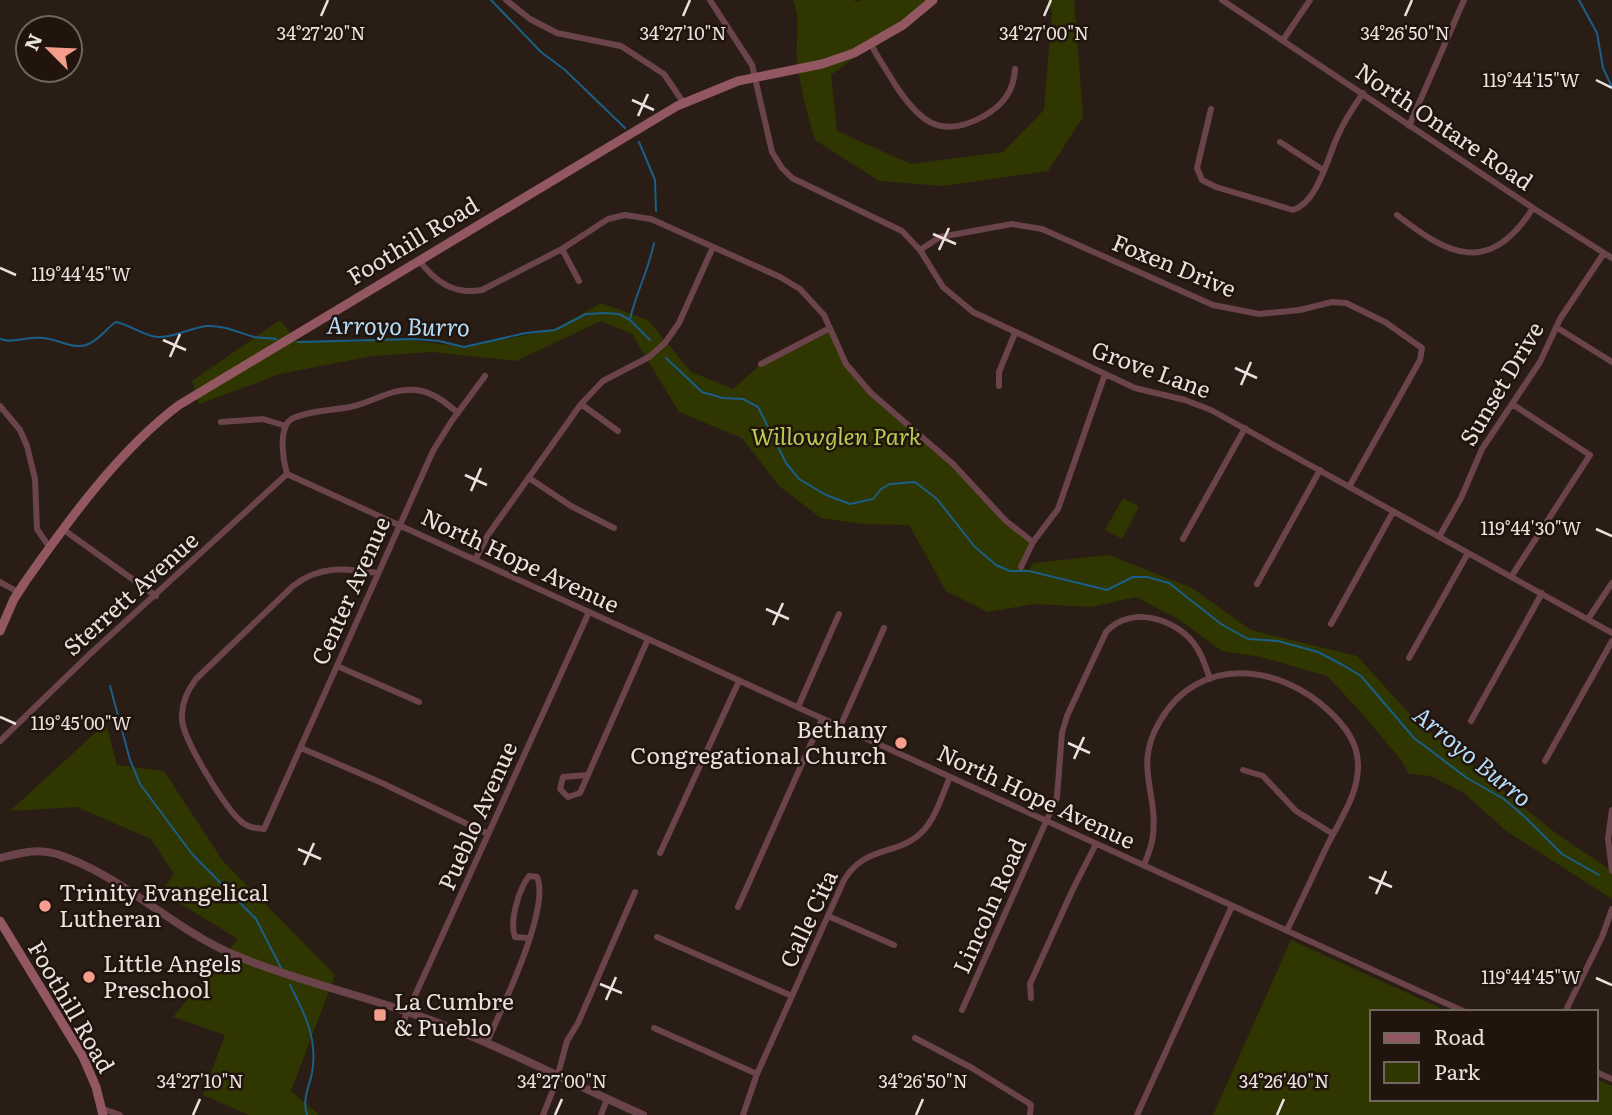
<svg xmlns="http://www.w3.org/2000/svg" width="1612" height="1115" viewBox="0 0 1612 1115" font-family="Literata,serif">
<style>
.green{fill:#2f3600}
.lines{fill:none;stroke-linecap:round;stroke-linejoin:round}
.stream{stroke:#1a5f87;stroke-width:2}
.minor{stroke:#6a444a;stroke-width:6}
.tertiary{stroke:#6a444a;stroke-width:8}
.secondary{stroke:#935762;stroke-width:9}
.ticks{fill:none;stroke:#eae1dc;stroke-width:2.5}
.poi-dot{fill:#f49d8d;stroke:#20140d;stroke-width:2.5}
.labels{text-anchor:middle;stroke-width:5;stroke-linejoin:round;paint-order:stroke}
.street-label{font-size:23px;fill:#eae1dc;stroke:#20140d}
.park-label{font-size:23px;font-style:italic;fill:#b8cb52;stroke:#20140d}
.poi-label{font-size:23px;fill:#eae1dc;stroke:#20140d;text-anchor:start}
.water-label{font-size:24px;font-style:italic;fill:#b3dcf9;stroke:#20140d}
.ticks-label{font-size:18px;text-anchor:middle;fill:#eae1dc;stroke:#20140d;stroke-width:5;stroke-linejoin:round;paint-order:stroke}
</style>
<rect width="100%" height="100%" fill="#2a1d16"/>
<path class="green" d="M 793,0 L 853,0 L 858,2 L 861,0 L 931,0 L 831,75 L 837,131 L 911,164 L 1003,152 L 1044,110 L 1052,12 L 1047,0 L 1074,0 L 1083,117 L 1048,171 L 943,186 L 879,181 L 815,140 C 807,113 800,87 797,60 C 795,37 802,22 793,0 Z
M 601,303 L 648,320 L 691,372 L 733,389 L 761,364 L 830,328 L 857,378 L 953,464 L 995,510 L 1033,542 L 1022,567 L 1029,571 L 1033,563 L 1109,555 L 1192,588 L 1251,630 L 1357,656 L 1416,721 L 1557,834 L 1612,871 L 1612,899 L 1505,830 L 1464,793 L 1431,776 L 1409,774 L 1401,760 L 1359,710 L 1327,676 L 1261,657 L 1222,651 L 1178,619 L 1136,597 L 1091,607 L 1034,604 L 988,612 L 946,591 L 909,525 L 863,524 L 821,518 L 779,486 L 742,438 L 679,412 L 632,334 L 601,321 L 516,361 L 432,352 L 372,356 L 280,374 L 199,404 L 192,381 L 280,320 L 298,342 L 362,342 L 386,337 L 464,347 L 553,330 Z
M 1123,498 L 1139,507 L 1122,539 L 1105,530 Z
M 106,723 L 117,765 L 164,771 L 223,861 L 335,975 L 291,1091 L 319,1115 L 249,1115 L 203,1095 L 225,1035 L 173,1017 L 238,939 L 161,892 L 174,874 L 151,839 L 77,807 L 10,811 Z
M 1291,940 L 1449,1012 L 1372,1012 L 1372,1099 L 1596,1099 L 1596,1079 L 1612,1086 L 1612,1115 L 1213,1115 Z"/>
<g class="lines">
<path class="stream" d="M 491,0 L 541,52 L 565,70 L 625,128
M 1579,0 L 1597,33 L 1603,68 L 1612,87
M 639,142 L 655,180 L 656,211
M 630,319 C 636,293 649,269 654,243
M 0,339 C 11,344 28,336 43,338 C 58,339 71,349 86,345 C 99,341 105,329 116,322 C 130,325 143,335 157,337 C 174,338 190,328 206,326 C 224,325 237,332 254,337 C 261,338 269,338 276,339
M 298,342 L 414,339 L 439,341 L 464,347 L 526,333 L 555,330 L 586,314 L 605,313 L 619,314 L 630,320 L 650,340
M 666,358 L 702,392 L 723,398 L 743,399 L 758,407 L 786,463 L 799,479 L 826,495 L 850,504 L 873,499 L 881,489 L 890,484 L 915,482 L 937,499 L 975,547 L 996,565 L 1010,571 L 1029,571 L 1107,590 L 1133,577 L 1147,577 L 1169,583 L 1221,624 L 1248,639 L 1278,641 L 1318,652 L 1341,664 L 1361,676 L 1414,738 L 1467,778 L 1504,799 L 1526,818 L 1562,854 L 1599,875
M 110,686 L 130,760 L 140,784 L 192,854 L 256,919 L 281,968
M 290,985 C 305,1014 318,1039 312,1073 C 309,1087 302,1100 307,1115"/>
<path class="minor" d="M 506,0 L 530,19 L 557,33 L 621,46 L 664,74 L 683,102
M 710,0 L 752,65 L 772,152 L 782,168 L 792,178 L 902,231 L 920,250 L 943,287 L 973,312 L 1135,388 L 1185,400 L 1211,410 L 1612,633
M 1222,0 L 1533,208 L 1612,258
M 1283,40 L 1310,0
M 871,44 C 878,59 888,72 896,86 C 920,122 941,140 984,116 C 1003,105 1014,91 1015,69
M 1211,109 L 1197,168 L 1202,180 L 1216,187 L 1293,210 C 1319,202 1328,154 1340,131 C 1346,118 1355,105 1363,93
M 1409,126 L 1464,0
M 1280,142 L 1323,170
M 1397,215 C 1449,256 1490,276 1533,208
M 562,249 L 579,281
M 920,250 L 940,237 L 1012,224 L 1042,229 L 1213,305 L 1259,314 L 1300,310 L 1332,302 L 1346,303 L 1385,322 L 1422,348 L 1420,360 L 1349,487
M 419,260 C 435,282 454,295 482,290 L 562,249 L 608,219 L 625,215 L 651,219 L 780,277 L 800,289 L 824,315 L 846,364 L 871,393 L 953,464 L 1006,521 L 1033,542
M 1556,327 L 1612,362
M 761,364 L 830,328
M 999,386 L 999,372 L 1015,333
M 581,404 L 618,431
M 0,406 L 20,430 L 27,446 L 35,479 L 37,529 L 50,548
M 221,422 L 263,419 L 286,426
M 287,474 L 1465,1012
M 287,474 C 283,460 279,434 288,422 C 296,412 336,410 350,407 C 372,403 393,387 416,390 C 433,392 445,402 458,413
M 529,478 L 571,506 L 614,528
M 64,530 L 156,596
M 1439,537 L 1461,498 L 1482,449 L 1540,362 L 1560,319 L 1604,253
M 1183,539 L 1245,428
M 475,560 L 488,535 L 581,404 L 603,381 L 649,357 L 665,343 L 679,323 L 713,247
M 1021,567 L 1033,542 L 1058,509 L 1105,374
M 377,573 C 346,568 320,565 293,586 L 196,679 C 187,691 181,704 182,719 C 183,740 226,810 243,823 C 249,828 256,828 264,829 L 433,451 L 451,422 L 485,376
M 1511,577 L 1590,455 L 1512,404
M 0,582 L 18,592
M 1257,584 L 1320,470
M 1588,619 L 1612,583
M 1331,624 L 1393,512
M 1409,658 L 1468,553
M 337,666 L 419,702
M 798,707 L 839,614
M 1471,721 L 1542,593
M 840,727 L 884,628
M 0,741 L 90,654 L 287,474
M 301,748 L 382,783 L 488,834
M 1545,761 L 1612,641
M 1243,770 L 1263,776 L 1296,811 L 1333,834
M 587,775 L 563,777 L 560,789 L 568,797 L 580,793 L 648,639
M 1612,810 L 1608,839 L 1612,871
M 660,853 L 739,681
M 1144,865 C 1148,855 1152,846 1153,835 C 1158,791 1133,766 1160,721 C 1199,654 1279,664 1329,711 C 1345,726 1358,743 1358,765 C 1359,793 1340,820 1328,844 C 1314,873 1301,902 1287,930
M 738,907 L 822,719
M 828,916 L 894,945
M 657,937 L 792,996
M 1031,998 L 1030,984 L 1073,889 L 1096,844
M 962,1010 L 1057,797 L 1062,733 L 1067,716 L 1106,632 C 1131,604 1179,619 1197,648 C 1203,657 1206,668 1210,679
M 1565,1012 L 1602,937 L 1612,909
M 654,1028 L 757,1074
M 398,1033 L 589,612
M 915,1038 L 972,1068 L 1027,1102 L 1031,1105 L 1030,1115
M 487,1042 C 501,1010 551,908 537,877 L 529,876 C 519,889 509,921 515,937 L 529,938
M 1596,1072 L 1612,1079
M 102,1111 L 106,1110 L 120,1115
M 543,1115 L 555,1085 L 567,1041 L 578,1023 L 635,892
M 601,1115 L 607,1099
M 743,1115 L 757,1074 L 844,880 C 866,844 897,857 922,832 C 936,818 942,795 950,777
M 1137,1115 L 1232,906"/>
<path class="tertiary" d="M 0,858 C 20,853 37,848 57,854 C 124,876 173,930 237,956 C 296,981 359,994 419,1016 C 496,1043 568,1082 643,1115"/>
<path class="secondary" d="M 0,631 L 14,599 L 25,582 C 68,521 119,450 179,405 L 677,106 L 738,81 L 822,64 L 854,53 L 903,25 L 933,0
M 0,921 L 83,1057 L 96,1087 L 103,1115"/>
</g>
<path class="ticks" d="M 321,16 L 328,0M 683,16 L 690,0M 1044,16 L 1051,0M 1405,16 L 1412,0M 1596,80 L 1612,88M 632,100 L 654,110M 638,116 L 648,94M 933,234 L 956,244M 939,250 L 949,228M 0,268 L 16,275M 163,340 L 186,350M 170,357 L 180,334M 1235,368 L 1257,378M 1241,385 L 1251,362M 465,475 L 487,485M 471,491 L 481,468M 1596,529 L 1612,536M 766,609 L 789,619M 773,625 L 783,603M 0,717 L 16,724M 1068,743 L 1090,753M 1074,759 L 1084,737M 298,849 L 321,859M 304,865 L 314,843M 1369,877 L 1392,887M 1376,894 L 1386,871M 1596,978 L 1612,985M 600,984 L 622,993M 606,1000 L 616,977M 193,1115 L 200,1099M 555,1115 L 562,1099M 916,1115 L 923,1099M 1277,1115 L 1284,1099"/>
<g class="poi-dot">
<circle cx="901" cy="743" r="7"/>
<circle cx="45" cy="906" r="7"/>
<circle cx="89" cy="977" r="7"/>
<rect x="373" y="1008" width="14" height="14" rx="3.5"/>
</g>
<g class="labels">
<g class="street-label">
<text transform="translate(1444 127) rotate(34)" y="8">North Ontare Road</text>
<text transform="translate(413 241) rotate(-31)" y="8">Foothill Road</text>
<text transform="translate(1174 266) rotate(22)" y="8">Foxen Drive</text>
<text transform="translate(1151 370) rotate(20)" y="8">Grove Lane</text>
<text transform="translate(1502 384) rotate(-59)" y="8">Sunset Drive</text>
<text transform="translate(520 561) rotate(25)" y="8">North Hope Avenue</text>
<text transform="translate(351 591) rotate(-66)" y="8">Center Avenue</text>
<text transform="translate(131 594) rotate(-42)" y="8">Sterrett Avenue</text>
<text transform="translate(1036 797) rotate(25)" y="8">North Hope Avenue</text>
<text transform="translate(478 816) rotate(-66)" y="8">Pueblo Avenue</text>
<text transform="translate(990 906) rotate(-66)" y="8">Lincoln Road</text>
<text transform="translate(809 919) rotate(-65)" y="8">Calle Cita</text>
<text transform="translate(71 1007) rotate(60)" y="8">Foothill Road</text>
</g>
<g class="park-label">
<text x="836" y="445">Willowglen Park</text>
</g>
<g class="poi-label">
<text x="887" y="738" text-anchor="end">Bethany<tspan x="887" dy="26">Congregational Church</tspan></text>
<text x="59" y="901">Trinity Evangelical<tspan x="59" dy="26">Lutheran</tspan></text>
<text x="103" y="972">Little Angels<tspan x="103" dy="26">Preschool</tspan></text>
<text x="394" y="1010">La Cumbre<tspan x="394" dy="26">&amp; Pueblo</tspan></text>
</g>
<g class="water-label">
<text transform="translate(398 327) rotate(1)" y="8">Arroyo Burro</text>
<text transform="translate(1472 757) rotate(39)" y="8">Arroyo Burro</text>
</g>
</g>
<g class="ticks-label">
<text x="321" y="40">34°27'20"N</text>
<text x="683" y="40">34°27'10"N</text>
<text x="1044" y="40">34°27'00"N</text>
<text x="1405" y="40">34°26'50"N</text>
<text x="1531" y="87">119°44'15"W</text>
<text x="81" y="281">119°44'45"W</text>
<text x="1531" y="535">119°44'30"W</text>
<text x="81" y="730">119°45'00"W</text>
<text x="1531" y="984">119°44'45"W</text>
<text x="200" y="1088">34°27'10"N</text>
<text x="562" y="1088">34°27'00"N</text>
<text x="923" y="1088">34°26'50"N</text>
<text x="1284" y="1088">34°26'40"N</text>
</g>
<rect x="1370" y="1010" width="228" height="91" fill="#20140d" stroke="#716660" stroke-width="2"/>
<rect x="1384" y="1033" width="35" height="10" fill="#935762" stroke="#716660" stroke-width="2"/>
<text x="1434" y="1045" font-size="21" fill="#eae1dc">Road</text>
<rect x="1384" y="1062" width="35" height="21" fill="#2f3600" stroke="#716660" stroke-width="2"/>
<text x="1434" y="1080" font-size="21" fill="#eae1dc">Park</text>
<g transform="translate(49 49) rotate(294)"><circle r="33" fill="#20140d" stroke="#716660" stroke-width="2"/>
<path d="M0-5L12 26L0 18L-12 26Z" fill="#f49d8d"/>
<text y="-10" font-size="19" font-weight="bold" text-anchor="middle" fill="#eae1dc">N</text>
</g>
</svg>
